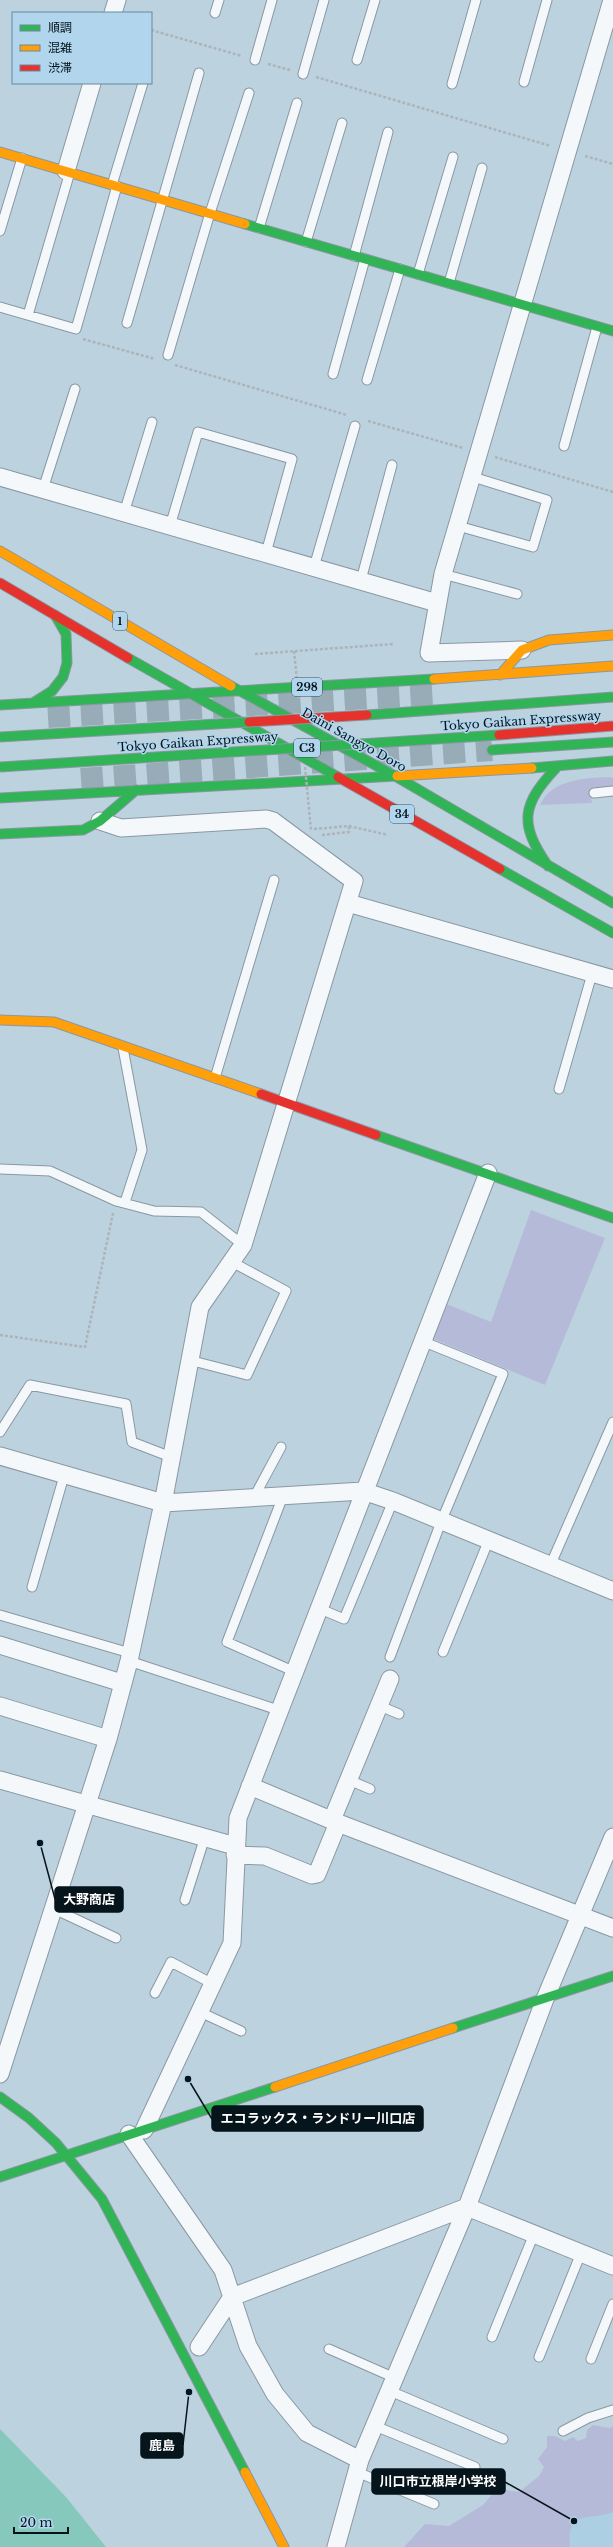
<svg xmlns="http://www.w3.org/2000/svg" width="613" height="2547" viewBox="0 0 613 2547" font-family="'Libre Baskerville','Noto Sans JP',serif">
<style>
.built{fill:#accfe3}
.green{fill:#b6bad9}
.water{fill:#87c8bd}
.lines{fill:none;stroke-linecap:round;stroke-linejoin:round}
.highway-tunnel{stroke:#98acb8;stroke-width:22;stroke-dasharray:22 11;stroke-linecap:butt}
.lane-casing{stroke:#8998a2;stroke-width:11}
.street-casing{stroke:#8998a2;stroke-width:19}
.fast-casing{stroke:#8998a2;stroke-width:11}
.slow-casing{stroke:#8998a2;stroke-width:11}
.jam-casing{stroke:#8998a2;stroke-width:11}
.path{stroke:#acb4b9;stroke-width:2.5;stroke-dasharray:3 2;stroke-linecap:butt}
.lane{stroke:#f5f8fa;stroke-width:9}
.street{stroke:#f5f8fa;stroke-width:17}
.fast{stroke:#30b455;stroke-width:9}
.slow{stroke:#ff9f0a;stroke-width:9}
.jam{stroke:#e5322d;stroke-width:9}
.fast-bridge-casing{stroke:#8998a2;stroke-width:11;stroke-linecap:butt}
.jam-bridge-casing{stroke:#8998a2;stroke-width:11;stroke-linecap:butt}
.path-bridge{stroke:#acb4b9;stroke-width:2.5;stroke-dasharray:3 2;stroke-linecap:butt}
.fast-bridge{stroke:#30b455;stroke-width:9}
.jam-bridge{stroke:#e5322d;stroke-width:9}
.labels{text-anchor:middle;stroke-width:3;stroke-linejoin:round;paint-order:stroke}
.shield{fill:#b0d5ec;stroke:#394e5a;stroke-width:1}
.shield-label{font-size:11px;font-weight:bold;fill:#06141c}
.street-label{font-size:12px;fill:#06141c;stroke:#b0d5ec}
.leader{fill:none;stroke:#06141c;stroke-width:1.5}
.callout-dot{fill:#06141c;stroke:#b0d5ec;stroke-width:1.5}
.callout{fill:#06141c;stroke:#06141c;stroke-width:1.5}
.callout-label{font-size:13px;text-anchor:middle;font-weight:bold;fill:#fff}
</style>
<rect width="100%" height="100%" fill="#bdd2df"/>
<path class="built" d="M 613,2477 L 613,2547 L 540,2547 Z"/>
<path class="green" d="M 609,777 L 613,778 L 613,787 L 590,788 L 592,803 L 540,805 C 552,779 585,778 609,777 Z
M 531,1210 L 605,1238 L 545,1385 L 429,1337 L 444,1303 L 491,1322 Z
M 593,2425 L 610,2428 L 613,2426 L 613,2512 C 592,2521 566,2508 570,2547 L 404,2547 L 425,2524 L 449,2526 L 483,2505 L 494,2492 L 507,2490 L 519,2492 L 539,2476 L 544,2467 L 538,2459 L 547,2447 L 547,2436 L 555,2436 L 565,2441 L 573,2437 L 578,2441 L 586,2438 L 587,2430 Z"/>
<path class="water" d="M 0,2429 L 66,2497 L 106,2547 L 0,2547 Z"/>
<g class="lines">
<path class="highway-tunnel" d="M 48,717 L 436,694
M 81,779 L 492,750"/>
<defs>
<path id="lane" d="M 215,13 L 219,0
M 255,60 L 272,0
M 357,60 L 375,0
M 303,74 L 324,0
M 524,82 L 547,0
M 452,84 L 476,0
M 112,185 L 143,83
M 259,228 L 297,103
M 0,231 L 22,158
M 306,242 L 342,123
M 354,256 L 388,132
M 418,274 L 453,157
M 449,283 L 482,168
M 0,307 L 76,329 L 117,186
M 28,315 L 70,172
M 127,323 L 199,73
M 168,355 L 210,213 L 249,93
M 333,374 L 365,259
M 367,380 L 400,269
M 564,446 L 597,327
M 43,489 L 75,389
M 124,513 L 152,422
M 170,526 L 198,432 L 292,459 L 266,553
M 458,526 L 533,547 L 547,500 L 473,477
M 314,567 L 355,426
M 443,574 L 517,594
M 361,580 L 392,465
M 594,793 L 613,791
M 123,1048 L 142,1150 L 125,1202
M 215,1078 L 274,880
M 559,1089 L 592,974
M 0,1169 L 50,1171 L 116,1201 L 154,1211 L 201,1212 L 243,1245
M 189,1360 L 247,1375 L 286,1291 L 230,1261
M 0,1432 L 30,1385 L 126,1404 L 132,1442 L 171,1457
M 283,1496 L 227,1642 L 293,1671
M 253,1499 L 281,1447
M 550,1566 L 613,1422
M 32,1587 L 64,1476
M 318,1608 L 344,1619 L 393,1501
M 0,1615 L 130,1653
M 443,1652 L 488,1542
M 390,1657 L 441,1522 L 503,1374 L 422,1341
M 129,1661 L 278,1710
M 380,1706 L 399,1714
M 349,1780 L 370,1789
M 185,1900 L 205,1837
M 54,1909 L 116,1938
M 155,1993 L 171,1962 L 213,1984
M 200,2012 L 241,2031
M 492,2337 L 534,2234
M 329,2349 L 395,2378
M 539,2357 L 581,2253
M 591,2359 L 613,2304
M 390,2391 L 503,2439
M 375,2426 L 475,2467
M 563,2431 L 588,2418 L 613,2410
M 357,2472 L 434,2504"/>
<path id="street" d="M 113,13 L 117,0
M 66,171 L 92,83
M 0,477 L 437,603
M 522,650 L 429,653 L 443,574 L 612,0
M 348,903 L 613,979
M 0,1456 L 163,1503 L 363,1491 L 393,1501 L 613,1591
M 0,1645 L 122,1683
M 0,1706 L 108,1739
M 0,1780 L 235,1846
M 250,1786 L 338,1823 L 613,1928
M 332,1820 L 390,1679
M 235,1855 L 265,1856 L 312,1875 L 317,1874 L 338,1823
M 0,2074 L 108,1739 L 129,1661 L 163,1503 L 200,1307 L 243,1245 L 354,881 L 273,821 L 266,819 L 121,828 L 100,821
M 144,2130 L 232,1943 L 238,1818 L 488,1173
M 129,2134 L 223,2270 L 248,2346 L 275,2394 L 307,2433 L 360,2460
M 199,2347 L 232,2297 L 467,2207 L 613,2266
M 336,2547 L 360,2460 L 467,2207 L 545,1999 L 613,1837"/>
<path id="fast" d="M 245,224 L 613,331
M 128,658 L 338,777
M 231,686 L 395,776 L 613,903
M 33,703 L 52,691 L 63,677 L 67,663 L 66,634 L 55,615
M 0,705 L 434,679
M 492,750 L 613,742
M 532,768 L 613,761
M 0,798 L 397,776
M 0,834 L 83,830 L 100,821 L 136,790
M 548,866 C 518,823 522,804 557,767
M 500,869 L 613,933
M 376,1135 L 613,1218
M 453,2028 L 613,1976
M 0,2097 L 29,2118 L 56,2143 L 102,2199 L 245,2472
M 0,2177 L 275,2087"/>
<path id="slow" d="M 0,152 L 245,224
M 0,551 L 231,686
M 500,675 L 522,650 L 549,640 L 613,635
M 434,679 L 613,666
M 397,776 L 532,768
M 0,1020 L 54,1022 L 261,1094
M 275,2087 L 453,2028
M 245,2472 L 284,2547"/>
<path id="jam" d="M 0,583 L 128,658
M 338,777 L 500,869
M 261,1094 L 376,1135"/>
</defs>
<use href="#lane" class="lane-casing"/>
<use href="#street" class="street-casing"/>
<use href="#fast" class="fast-casing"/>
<use href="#slow" class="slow-casing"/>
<use href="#jam" class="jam-casing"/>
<path class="path" d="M 151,30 L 242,56
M 268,64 L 290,70
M 316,77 L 551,146
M 585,156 L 613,164
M 83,339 L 155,359
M 175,365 L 347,415
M 368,421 L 463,448
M 495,457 L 613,492
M 255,654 L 393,644
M 314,829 L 349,826 L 388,835
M 322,835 L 349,832 L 349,826
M 0,1335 L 85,1347 L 113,1213"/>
<use href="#lane" class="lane"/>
<use href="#street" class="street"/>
<use href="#fast" class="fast"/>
<use href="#slow" class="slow"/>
<use href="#jam" class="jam"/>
<defs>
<path id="fast-bridge" d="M 367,715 L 613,697
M 0,737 L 249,722
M 0,767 L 499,735"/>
<path id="jam-bridge" d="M 249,722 L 367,715
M 499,735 L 613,726"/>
</defs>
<use href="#fast-bridge" class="fast-bridge-casing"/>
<use href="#jam-bridge" class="jam-bridge-casing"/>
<path class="path-bridge" d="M 294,651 L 299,700
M 305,767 L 311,830"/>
<use href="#fast-bridge" class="fast-bridge"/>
<use href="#jam-bridge" class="jam-bridge"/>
</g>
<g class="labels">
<g class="shield">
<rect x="113" y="612" width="14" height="18" rx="3"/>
<rect x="292" y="678" width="30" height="18" rx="3"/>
<rect x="294" y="739" width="26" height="18" rx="3"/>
<rect x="390" y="805" width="24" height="18" rx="3"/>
</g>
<g class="shield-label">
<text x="120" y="625">1</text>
<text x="307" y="691">298</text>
<text x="307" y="752">C3</text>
<text x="402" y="818">34</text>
</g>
<g class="street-label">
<text transform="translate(521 721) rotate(-4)" y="4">Tokyo Gaikan Expressway</text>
<text transform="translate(354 740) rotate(29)" y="4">Daini Sangyo Doro</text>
<text transform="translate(198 742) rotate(-4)" y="4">Tokyo Gaikan Expressway</text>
</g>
</g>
<path class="leader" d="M40 1843L55 1899M188 2079L212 2119M189 2392L183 2445M574 2521L505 2482"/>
<g class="callout-dot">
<circle cx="40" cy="1843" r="4"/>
<circle cx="188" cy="2079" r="4"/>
<circle cx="189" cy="2392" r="4"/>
<circle cx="574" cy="2521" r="4"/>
</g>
<g class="callout">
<rect x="55" y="1887" width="68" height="25" rx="4"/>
<rect x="212" y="2106" width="211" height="25" rx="4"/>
<rect x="141" y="2433" width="42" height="25" rx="4"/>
<rect x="372" y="2469" width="133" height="25" rx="4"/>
</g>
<g class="callout-label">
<text x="89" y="1904">大野商店</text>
<text x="318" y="2123">エコラックス・ランドリー川口店</text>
<text x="162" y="2450">鹿島</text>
<text x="438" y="2486">川口市立根岸小学校</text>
</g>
<rect x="12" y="12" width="140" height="72" fill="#b0d5ec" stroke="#6c8899"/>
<rect x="20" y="25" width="20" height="6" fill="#30b455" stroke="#6c8899"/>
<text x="48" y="32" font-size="12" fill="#06141c">順調</text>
<rect x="20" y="45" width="20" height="6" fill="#ff9f0a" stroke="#6c8899"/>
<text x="48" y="52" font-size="12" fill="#06141c">混雑</text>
<rect x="20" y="65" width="20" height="6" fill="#e5322d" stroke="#6c8899"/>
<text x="48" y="72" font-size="12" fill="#06141c">渋滞</text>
<path d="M14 2527v6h54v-6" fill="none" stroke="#06141c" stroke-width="2"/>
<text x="20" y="2527" font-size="12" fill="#06141c" stroke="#b0d5ec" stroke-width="3" paint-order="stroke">20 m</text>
</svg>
